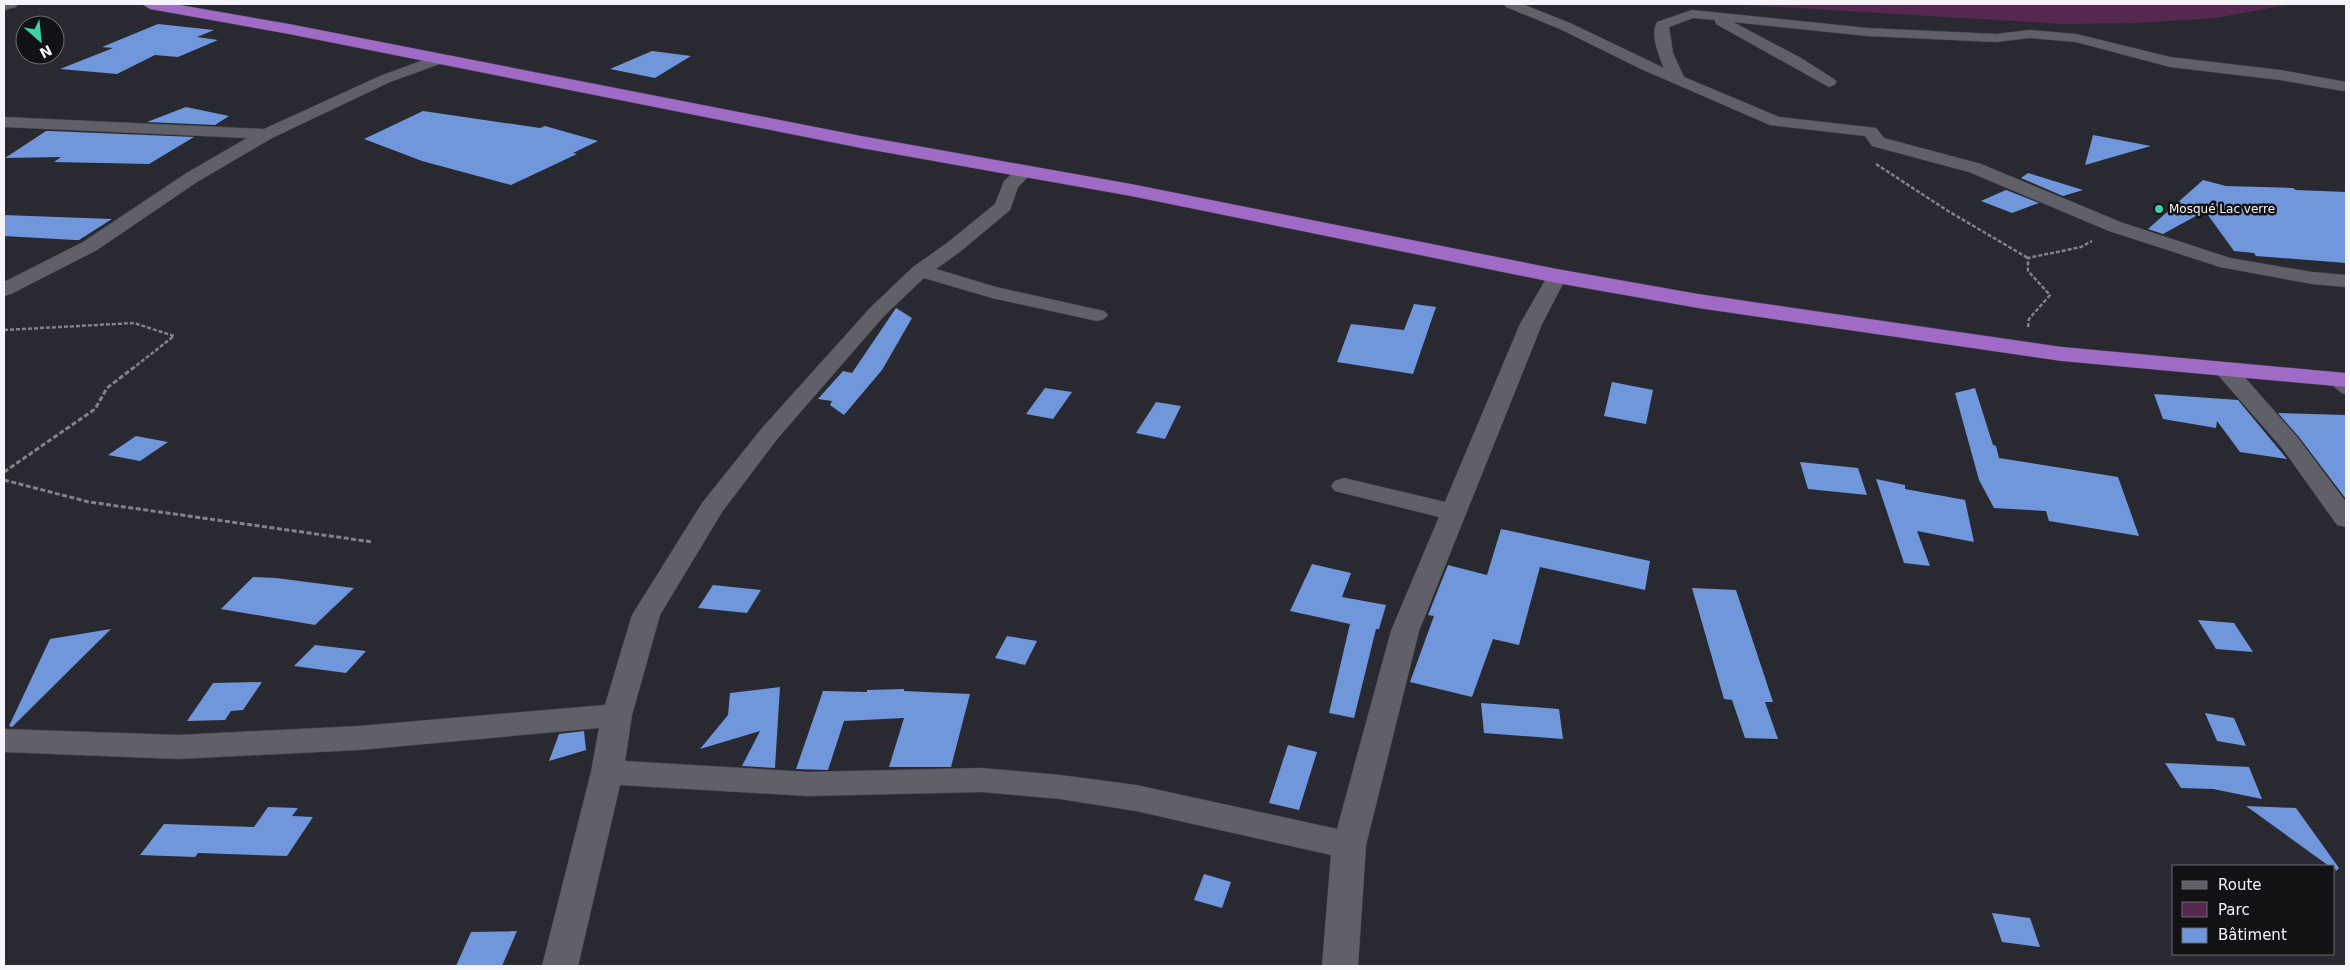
<svg xmlns="http://www.w3.org/2000/svg" width="2350" height="970" viewBox="0 0 2350 970" font-family="'DejaVu Sans',sans-serif">
<style>
.green{fill:#56274f}
.building{fill:#7096dc}
.lines{fill:none;stroke-linecap:round;stroke-linejoin:round}
.lane-casing{stroke:#44444a;stroke-width:2}
.street-casing{stroke:#44444a;stroke-width:1}
.highway-casing{stroke:#44444a;stroke-width:1}
.path-far1{stroke:#828289;stroke-width:2.5;stroke-dasharray:4 2;stroke-linecap:butt}
.path{stroke:#828289;stroke-width:3;stroke-dasharray:5 2.5;stroke-linecap:butt}
.lane{fill:#606069;fill-rule:evenodd}
.street{fill:#606069;fill-rule:evenodd}
.highway{fill:#a06ac7;fill-rule:evenodd}
.poi-dot{fill:#3bd4a4;stroke:#121215;stroke-width:2}
.labels{text-anchor:middle;stroke-width:5;stroke-linejoin:round;paint-order:stroke}
.far-poi-label{font-size:12px;fill:#f4f4fa;stroke:#121215;text-anchor:start}
</style>
<rect width="100%" height="100%" fill="#292931"/>
<path class="green" d="M 1727,4 L 2292,4 L 2216,18 L 2136,23 L 2062,24 Z"/>
<path class="building" d="M 158,24 L 214,30 L 197,37 L 218,40 L 178,57 L 155,55 L 117,74 L 60,69 L 113,48 L 102,47 Z
M 652,51 L 691,56 L 655,78 L 610,69 Z
M 186,107 L 229,116 L 215,125 L 147,122 Z
M 423,111 L 540,128 L 545,126 L 598,141 L 573,153 L 577,154 L 511,185 L 422,161 L 364,139 Z
M 46,131 L 50,131 L 194,137 L 149,164 L 54,162 L 61,157 L 5,158 Z
M 2093,135 L 2151,146 L 2085,165 Z
M 2028,173 L 2083,190 L 2063,196 L 2021,178 Z
M 2203,180 L 2226,186 L 2293,188 L 2296,190 L 2346,192 L 2346,263 L 2256,256 L 2254,253 L 2234,251 L 2205,211 L 2163,234 L 2148,229 Z
M 2006,190 L 2039,203 L 2012,213 L 1981,201 Z
M 4,215 L 112,219 L 79,240 L 75,240 L 4,236 Z
M 1414,304 L 1436,307 L 1413,374 L 1337,362 L 1351,324 L 1404,330 Z
M 896,308 L 912,318 L 882,370 L 844,415 L 830,405 L 832,401 L 818,399 L 843,371 L 852,373 Z
M 1612,382 L 1653,390 L 1646,424 L 1604,416 Z
M 1045,388 L 1072,392 L 1053,419 L 1026,414 Z
M 1975,388 L 1993,445 L 1996,446 L 1999,458 L 2118,477 L 2139,536 L 2049,521 L 2046,511 L 1994,508 L 1979,480 L 1955,393 Z
M 2154,394 L 2238,400 L 2287,459 L 2240,452 L 2217,421 L 2216,428 L 2163,419 Z
M 1156,402 L 1181,406 L 1165,439 L 1136,433 Z
M 2278,413 L 2346,415 L 2346,499 L 2299,437 Z
M 136,436 L 168,442 L 140,461 L 108,455 Z
M 1800,462 L 1858,468 L 1867,495 L 1808,489 Z
M 1876,479 L 1905,485 L 1905,489 L 1965,500 L 1974,542 L 1917,531 L 1930,566 L 1904,563 Z
M 1501,529 L 1650,561 L 1645,590 L 1540,567 L 1519,645 L 1493,639 L 1472,697 L 1410,682 L 1434,616 L 1428,615 L 1448,565 L 1487,575 Z
M 1312,564 L 1351,573 L 1342,597 L 1386,605 L 1379,629 L 1376,629 L 1354,718 L 1329,713 L 1350,624 L 1290,611 Z
M 253,577 L 276,578 L 354,588 L 315,625 L 221,609 Z
M 713,585 L 761,590 L 747,613 L 698,608 Z
M 1692,588 L 1736,590 L 1773,702 L 1765,702 L 1778,739 L 1745,738 L 1732,700 L 1724,699 Z
M 2198,620 L 2234,623 L 2253,652 L 2216,649 Z
M 111,629 L 12,727 L 9,726 L 50,639 Z
M 1007,636 L 1037,641 L 1025,665 L 995,658 Z
M 315,645 L 366,651 L 346,673 L 294,666 Z
M 262,682 L 243,710 L 231,711 L 225,720 L 187,721 L 213,683 Z
M 780,687 L 775,768 L 742,766 L 760,731 L 700,749 L 728,715 L 730,693 Z
M 904,689 L 904,691 L 970,694 L 951,767 L 889,767 L 904,718 L 844,721 L 828,770 L 796,769 L 823,691 L 867,692 L 867,690 Z
M 1481,703 L 1559,709 L 1563,739 L 1484,733 Z
M 2205,713 L 2234,718 L 2246,746 L 2217,741 Z
M 584,731 L 586,750 L 549,761 L 559,734 Z
M 1288,745 L 1317,752 L 1299,810 L 1269,803 Z
M 2165,763 L 2249,767 L 2262,799 L 2213,789 L 2181,788 Z
M 2246,806 L 2296,808 L 2339,868 L 2336,871 L 2334,866 L 2329,866 Z
M 268,807 L 298,808 L 292,816 L 313,817 L 287,856 L 198,853 L 195,857 L 140,855 L 164,824 L 254,827 Z
M 1204,874 L 1231,882 L 1222,908 L 1194,900 Z
M 1992,913 L 2030,918 L 2040,947 L 2002,942 Z
M 517,931 L 502,966 L 456,966 L 471,932 Z"/>
<g class="lines">
<defs>
<path id="lane" d="M 2332,376 L 2346,385 L 2346,394 L 2342,393 L 2328,381 L 2326,379 Z"/>
<path id="street" d="M 4,4 L 18,4 L 16,7 L 4,10 Z
M 1504,4 L 1522,4 L 1570,23 L 1664,68 C 1659,56 1650,35 1657,22 L 1692,10 L 1867,28 L 1996,34 L 2030,30 L 2076,34 L 2170,57 L 2280,70 L 2346,82 L 2346,90 L 2343,91 L 2280,80 L 2170,67 L 2076,42 L 2030,38 L 1996,42 L 1867,36 L 1733,22 L 1801,58 L 1834,79 L 1837,82 L 1834,85 L 1829,87 L 1716,24 L 1715,20 L 1693,18 L 1669,27 L 1673,53 L 1684,77 L 1779,117 L 1876,128 L 1884,138 L 1981,164 L 2123,223 L 2230,258 L 2312,272 L 2346,275 L 2346,287 L 2312,284 L 2220,267 L 2109,231 L 1969,172 L 1872,146 L 1865,136 L 1770,125 L 1641,69 L 1560,29 L 1506,7 Z
M 440,54 L 448,59 L 445,62 L 390,82 L 272,138 L 197,182 L 97,250 L 11,294 L 4,296 L 4,282 L 83,242 L 185,174 L 247,138 L 4,127 L 4,117 L 264,129 L 380,76 Z
M 1025,166 L 1031,167 L 1034,171 L 1018,187 L 1010,210 L 961,251 L 936,269 L 996,287 L 1104,311 L 1108,315 L 1104,319 L 1097,321 L 992,298 L 924,278 L 884,316 L 778,438 L 722,512 L 660,615 L 632,715 L 625,761 L 808,772 L 982,768 L 1060,775 L 1136,785 L 1337,829 L 1391,631 L 1439,517 L 1335,491 L 1331,486 L 1335,481 L 1344,478 L 1445,502 L 1520,324 L 1550,272 L 1557,270 L 1564,272 L 1567,276 L 1542,324 L 1419,631 L 1366,845 L 1358,966 L 1322,966 L 1331,855 L 1136,811 L 1060,799 L 982,792 L 808,796 L 620,785 L 578,966 L 542,966 L 591,772 L 599,728 L 359,750 L 178,759 L 4,752 L 4,729 L 178,735 L 359,726 L 605,705 L 632,615 L 702,503 L 762,428 L 870,308 L 913,267 L 947,243 L 995,204 L 1004,181 L 1019,167 Z
M 2226,363 L 2234,365 L 2298,438 L 2346,502 L 2346,527 L 2337,525 L 2282,448 L 2218,375 L 2215,370 L 2218,365 Z"/>
<path id="highway" d="M 142,4 L 174,4 L 289,24 L 861,136 L 1131,184 L 1557,269 L 1698,294 L 2062,347 L 2346,373 L 2346,387 L 2062,361 L 1698,308 L 1557,283 L 1131,196 L 861,148 L 289,34 L 150,9 Z"/>
</defs>
<use href="#lane" class="lane-casing"/>
<use href="#street" class="street-casing"/>
<use href="#highway" class="highway-casing"/>
<path class="path-far1" d="M 1876,164 L 1948,211 L 2028,258
M 2028,327 L 2029,319 L 2050,295 L 2028,271 L 2028,258 L 2081,247 L 2092,241
M 4,330 L 134,323 L 174,336 L 132,369"/>
<path class="path" d="M 4,472 L 95,409 L 107,388 L 133,368
M 4,480 L 89,502 L 373,542"/>
<use href="#lane" class="lane"/>
<use href="#street" class="street"/>
<use href="#highway" class="highway"/>
</g>
<circle class="poi-dot" cx="2159" cy="209" r="5"/>
<g class="labels">
<g class="far-poi-label">
<text x="2169" y="213">Mosqué Lac verre</text>
</g>
</g>
<rect width="2350" height="970" fill="none" stroke="#f4f4fa" stroke-width="10"/>
<rect x="2172" y="865" width="162" height="90" fill="#121215" stroke="#6c6c71"/>
<rect x="2182" y="881" width="25" height="8" fill="#606069" stroke="#6c6c71"/>
<text x="2218" y="890" font-size="15" fill="#f4f4fa">Route</text>
<rect x="2182" y="902" width="25" height="15" fill="#56274f" stroke="#6c6c71"/>
<text x="2218" y="915" font-size="15" fill="#f4f4fa">Parc</text>
<rect x="2182" y="928" width="25" height="15" fill="#7096dc" stroke="#6c6c71"/>
<text x="2218" y="940" font-size="15" fill="#f4f4fa">Bâtiment</text>
<g transform="translate(40 40) rotate(153)"><circle r="24" fill="#121215" stroke="#6c6c71"/>
<path d="M0-4L9 19L0 12L-9 19Z" fill="#3bd4a4"/>
<text y="-8" font-size="14" font-weight="bold" text-anchor="middle" fill="#f4f4fa">N</text>
</g>
</svg>
